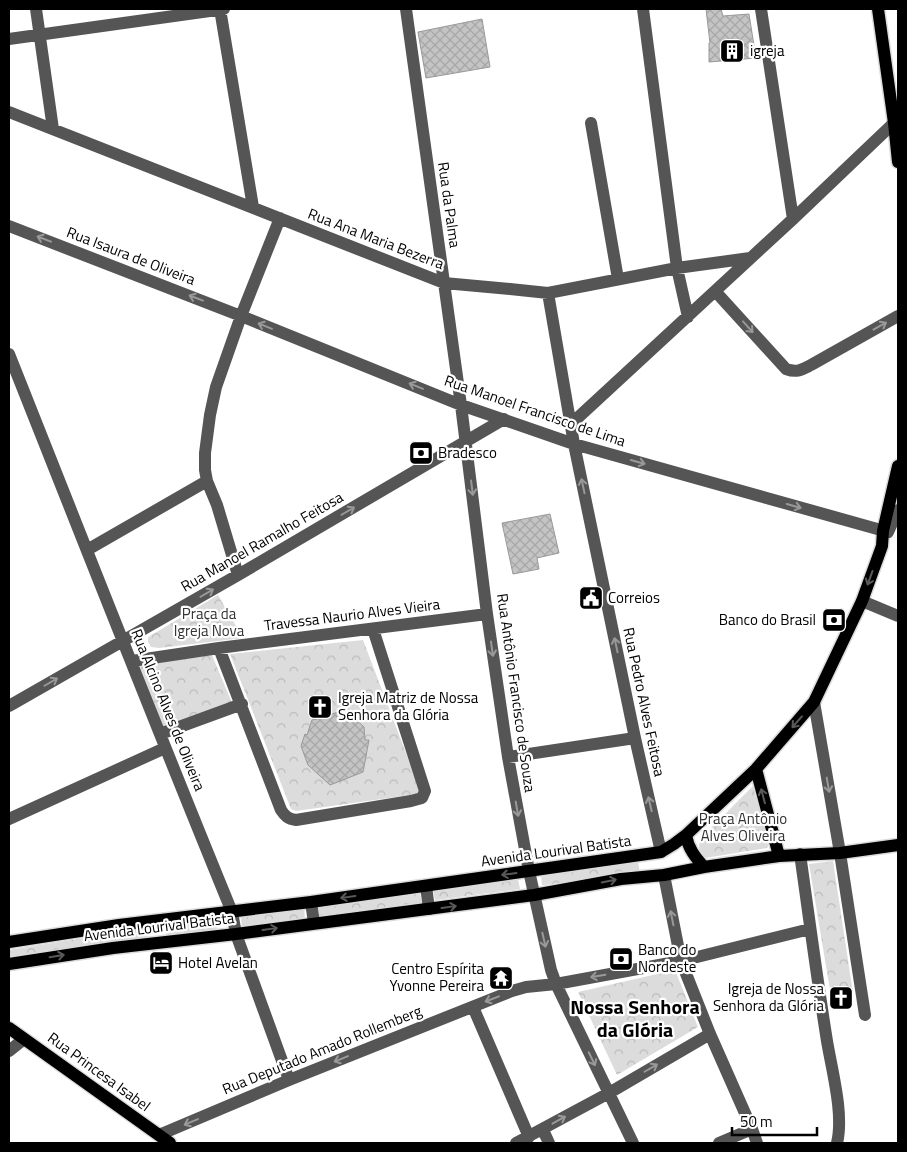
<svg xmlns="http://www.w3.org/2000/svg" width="907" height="1152" viewBox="0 0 907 1152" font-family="'Titillium Web',sans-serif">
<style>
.forest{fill:url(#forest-crowns)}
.building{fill:url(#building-cross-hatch);stroke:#999}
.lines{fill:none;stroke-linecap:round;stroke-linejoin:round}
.major-casing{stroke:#dbdbdb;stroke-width:15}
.minor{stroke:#555;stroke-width:12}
.major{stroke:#000;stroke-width:12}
.oneway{stroke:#999}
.oneway2{stroke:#595959}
.labels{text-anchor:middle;stroke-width:4.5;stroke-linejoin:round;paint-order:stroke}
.poi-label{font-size:15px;fill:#000;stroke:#fff;text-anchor:start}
.street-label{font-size:15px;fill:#000;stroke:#fff}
.park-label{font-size:15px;fill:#333;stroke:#fff}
.district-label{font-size:20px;font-weight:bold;fill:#000;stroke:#fff}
</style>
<defs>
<pattern id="forest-crowns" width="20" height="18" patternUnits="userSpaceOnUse" patternTransform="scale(1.25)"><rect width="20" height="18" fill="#dcdcdc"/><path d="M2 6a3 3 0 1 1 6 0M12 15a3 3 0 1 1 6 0" fill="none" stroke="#bbb"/></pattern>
<pattern id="building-cross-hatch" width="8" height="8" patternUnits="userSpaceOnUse" patternTransform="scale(1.25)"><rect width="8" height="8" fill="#c4c4c4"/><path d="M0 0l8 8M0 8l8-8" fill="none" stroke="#a7a7a7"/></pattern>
</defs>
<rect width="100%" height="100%" fill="#fff"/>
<path class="forest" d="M 218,595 L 243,638 L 159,648 L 151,647 L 148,642 L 148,638 L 150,636 Z
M 363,640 L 420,790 L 418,794 L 296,811 L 291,809 L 230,654 Z
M 212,655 L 232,703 L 164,728 L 139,664 Z
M 753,786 L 756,788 L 771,840 L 767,848 L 705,858 L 700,854 L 699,846 L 700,839 Z
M 833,861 L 853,993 L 831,996 L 809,864 Z
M 638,862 L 640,874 L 544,885 L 542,885 L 541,875 Z
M 518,879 L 520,889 L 435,900 L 433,890 Z
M 420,892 L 422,905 L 319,917 L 318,907 Z
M 304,908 L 305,920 L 242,928 L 241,917 Z
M 216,918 L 217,929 L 166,937 L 165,924 Z
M 146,928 L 147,938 L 9,959 L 9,950 Z
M 675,970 L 698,1027 L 617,1075 L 578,992 Z"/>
<path class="building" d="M 706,9 L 721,9 L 723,16 L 749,14 L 756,58 L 709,62 L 709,43 L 710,43 Z
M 482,19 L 490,67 L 426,78 L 418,32 Z
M 550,514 L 559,553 L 537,558 L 539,569 L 513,574 L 502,523 Z
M 327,708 L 329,715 L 338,712 L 349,722 L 353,717 L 364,727 L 365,740 L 369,740 L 363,772 L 330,785 L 308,765 L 301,746 L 305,734 L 307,735 L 312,720 L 321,718 L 319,710 Z"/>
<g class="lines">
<defs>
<path id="major" d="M 878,9 L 894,123 L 898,162
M 756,769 L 779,856
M 686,835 C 688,848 695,857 704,867
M 9,942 L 119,925 L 311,902 L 661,852 L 674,844 L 686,835 L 756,769 L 814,702 L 862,601 L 882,546 L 883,531 L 898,466
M 9,964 L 113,948 L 236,934 L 534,895 L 621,879 L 664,875 L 704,867 L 779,856 L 840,853 L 898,845
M 9,1028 L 170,1143"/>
</defs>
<use href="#major" class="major-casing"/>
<path class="minor" d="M 36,9 L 53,129
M 220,9 L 253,207
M 406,9 L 461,405 L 487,614 L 508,757 L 529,871 L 551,970 L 556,984 L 633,1143
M 643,9 L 677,268 L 688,317
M 761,9 L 793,219
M 9,39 L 224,9
M 9,112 L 444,283 L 510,289 L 548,293 L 677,268 L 750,258
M 591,123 L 618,279
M 9,226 L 241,316 L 461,405 L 574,444 L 888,532 L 898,510
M 715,291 L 786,369 C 797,373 801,370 811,365 L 898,316
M 548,293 L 574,444 L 635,738 L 661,852
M 9,354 C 83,540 156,727 232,912 L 236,934 L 289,1080
M 571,424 L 793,219 L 898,119
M 87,550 L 207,481
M 238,575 L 217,505 L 207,481 L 205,470 L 205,453 L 210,415 L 216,387 L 241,316 L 280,218
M 862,601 L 898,616
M 219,648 L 281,810 C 285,816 288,819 296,820 L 411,801 L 422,798 L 425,791 L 373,629
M 132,661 L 219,648 L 487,614
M 814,702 L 840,853 L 865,1015
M 9,706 L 238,575 L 504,419
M 160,734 L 242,704
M 508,757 L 635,738
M 9,819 L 165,748
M 800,854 C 809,917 817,979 827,1041 C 832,1071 844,1114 837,1143
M 664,875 L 681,961 L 710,1034 L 752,1129 L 757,1143
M 426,886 L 429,909
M 311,902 L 314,923
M 473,1007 L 529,1137
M 9,1051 L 24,1039
M 543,1130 L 549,1143
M 159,1135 L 289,1080 L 512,991 L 526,987 L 556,984 L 681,961 L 810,929
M 516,1143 L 609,1093 L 710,1034
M 719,1143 L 752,1129"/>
<use href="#major" class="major"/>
</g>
<defs><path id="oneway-shaft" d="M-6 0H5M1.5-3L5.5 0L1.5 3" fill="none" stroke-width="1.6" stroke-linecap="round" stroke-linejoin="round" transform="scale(1.25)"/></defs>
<g class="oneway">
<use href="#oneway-shaft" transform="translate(44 239) rotate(-159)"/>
<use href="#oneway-shaft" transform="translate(196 298) rotate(-159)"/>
<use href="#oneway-shaft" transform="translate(265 326) rotate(-158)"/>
<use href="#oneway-shaft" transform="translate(880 326) rotate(-29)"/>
<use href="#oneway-shaft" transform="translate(748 327) rotate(48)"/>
<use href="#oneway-shaft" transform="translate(416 386) rotate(-158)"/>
<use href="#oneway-shaft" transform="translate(638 462) rotate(16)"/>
<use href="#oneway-shaft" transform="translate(583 486) rotate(-102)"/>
<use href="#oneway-shaft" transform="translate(472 488) rotate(83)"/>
<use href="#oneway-shaft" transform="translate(794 506) rotate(16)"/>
<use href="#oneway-shaft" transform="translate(348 511) rotate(-30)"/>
<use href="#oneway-shaft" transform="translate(207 593) rotate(-30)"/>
<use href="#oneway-shaft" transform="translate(616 645) rotate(-102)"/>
<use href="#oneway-shaft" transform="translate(492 649) rotate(82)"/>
<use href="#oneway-shaft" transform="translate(51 682) rotate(-30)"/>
<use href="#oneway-shaft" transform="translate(828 785) rotate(80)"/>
<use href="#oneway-shaft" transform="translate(650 804) rotate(-103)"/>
<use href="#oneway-shaft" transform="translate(517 809) rotate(80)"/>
<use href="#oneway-shaft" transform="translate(672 918) rotate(-101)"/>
<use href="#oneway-shaft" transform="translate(544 940) rotate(77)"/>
<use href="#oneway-shaft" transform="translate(598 976) rotate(170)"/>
<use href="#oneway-shaft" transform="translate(492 999) rotate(159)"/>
<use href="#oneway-shaft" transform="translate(341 1059) rotate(158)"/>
<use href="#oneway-shaft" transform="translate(592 1059) rotate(64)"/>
<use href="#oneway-shaft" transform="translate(651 1068) rotate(-30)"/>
<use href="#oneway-shaft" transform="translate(559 1120) rotate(-29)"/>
<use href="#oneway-shaft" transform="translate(191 1122) rotate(157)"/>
</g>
<g class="oneway2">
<use href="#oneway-shaft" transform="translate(870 578) rotate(110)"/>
<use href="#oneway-shaft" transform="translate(797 722) rotate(131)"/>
<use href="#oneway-shaft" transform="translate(763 796) rotate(-105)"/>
<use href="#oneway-shaft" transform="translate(509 874) rotate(172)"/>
<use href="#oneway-shaft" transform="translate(609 881) rotate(-11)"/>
<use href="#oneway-shaft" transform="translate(348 897) rotate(172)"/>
<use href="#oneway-shaft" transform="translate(449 907) rotate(-8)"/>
<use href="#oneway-shaft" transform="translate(270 929) rotate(-8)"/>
<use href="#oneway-shaft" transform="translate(57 956) rotate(-9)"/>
</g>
<defs>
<symbol id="building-square" viewBox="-11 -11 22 22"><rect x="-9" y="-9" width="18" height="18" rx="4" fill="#000" stroke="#fff"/><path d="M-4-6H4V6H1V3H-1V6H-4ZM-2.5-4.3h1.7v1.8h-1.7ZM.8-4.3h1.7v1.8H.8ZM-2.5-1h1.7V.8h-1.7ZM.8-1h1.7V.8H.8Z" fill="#fff"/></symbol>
<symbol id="bank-square" viewBox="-11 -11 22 22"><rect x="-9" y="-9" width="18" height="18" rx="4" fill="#000" stroke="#fff"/><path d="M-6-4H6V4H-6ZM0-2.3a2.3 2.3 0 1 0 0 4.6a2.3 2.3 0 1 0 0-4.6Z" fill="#fff"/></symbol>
<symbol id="civic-square" viewBox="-11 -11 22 22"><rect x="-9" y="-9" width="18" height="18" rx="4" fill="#000" stroke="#fff"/><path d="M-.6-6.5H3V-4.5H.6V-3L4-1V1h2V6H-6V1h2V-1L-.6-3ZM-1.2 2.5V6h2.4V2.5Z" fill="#fff"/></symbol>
<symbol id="church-square" viewBox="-11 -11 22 22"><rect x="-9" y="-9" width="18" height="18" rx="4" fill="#000" stroke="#fff"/><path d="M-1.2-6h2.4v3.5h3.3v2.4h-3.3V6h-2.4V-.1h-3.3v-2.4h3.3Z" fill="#fff"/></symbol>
<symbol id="hotel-square" viewBox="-11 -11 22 22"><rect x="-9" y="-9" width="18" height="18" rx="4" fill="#000" stroke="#fff"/><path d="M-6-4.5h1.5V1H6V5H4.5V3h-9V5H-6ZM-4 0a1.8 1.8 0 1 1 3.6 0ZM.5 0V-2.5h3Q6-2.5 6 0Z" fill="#fff"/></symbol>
<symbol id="temple-square" viewBox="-11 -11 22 22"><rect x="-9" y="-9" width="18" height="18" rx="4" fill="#000" stroke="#fff"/><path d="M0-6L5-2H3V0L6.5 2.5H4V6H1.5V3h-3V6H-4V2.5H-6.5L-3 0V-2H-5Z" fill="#fff"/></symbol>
</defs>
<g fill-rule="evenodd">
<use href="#building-square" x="718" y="37" width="28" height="28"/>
<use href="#bank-square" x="407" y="439" width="28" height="28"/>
<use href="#civic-square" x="577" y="584" width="28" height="28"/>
<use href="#bank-square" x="820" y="606" width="28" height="28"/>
<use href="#church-square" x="306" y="693" width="28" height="28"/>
<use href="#bank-square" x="607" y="945" width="28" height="28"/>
<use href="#hotel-square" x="147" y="949" width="28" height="28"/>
<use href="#temple-square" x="487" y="964" width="28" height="28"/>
<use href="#church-square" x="827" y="984" width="28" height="28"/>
</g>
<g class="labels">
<g class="poi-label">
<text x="750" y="56">igreja</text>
<text x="438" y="458">Bradesco</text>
<text x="608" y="603">Correios</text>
<text x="816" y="625" text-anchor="end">Banco do Brasil</text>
<text x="338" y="703">Igreja Matriz de Nossa<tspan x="338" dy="17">Senhora da Glória</tspan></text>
<text x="638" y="955">Banco do<tspan x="638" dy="17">Nordeste</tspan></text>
<text x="178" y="968">Hotel Avelan</text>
<text x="484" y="974" text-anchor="end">Centro Espírita<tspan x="484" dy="17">Yvonne Pereira</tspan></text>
<text x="824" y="994" text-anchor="end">Igreja de Nossa<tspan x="824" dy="17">Senhora da Glória</tspan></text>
</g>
<g class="street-label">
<text transform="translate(449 205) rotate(82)" y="5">Rua da Palma</text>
<text transform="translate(376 239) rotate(21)" y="5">Rua Ana Maria Bezerra</text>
<text transform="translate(131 256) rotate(21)" y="5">Rua Isaura de Oliveira</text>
<text transform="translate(535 411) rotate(19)" y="5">Rua Manoel Francisco de Lima</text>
<text transform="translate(262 542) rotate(-30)" y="5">Rua Manoel Ramalho Feitosa</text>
<text transform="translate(352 615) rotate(-7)" y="5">Travessa Naurio Alves Vieira</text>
<text transform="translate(516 693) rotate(82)" y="5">Rua Antônio Francisco de Souza</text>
<text transform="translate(644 702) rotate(78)" y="5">Rua Pedro Alves Feitosa</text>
<text transform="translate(168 710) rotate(68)" y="5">Rua Alcino Alves de Oliveira</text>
<text transform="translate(556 851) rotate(-8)" y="5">Avenida Lourival Batista</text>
<text transform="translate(159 927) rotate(-7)" y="5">Avenida Lourival Batista</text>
<text transform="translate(322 1050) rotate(-22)" y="5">Rua Deputado Amado Rollemberg</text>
<text transform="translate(99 1072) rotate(36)" y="5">Rua Princesa Isabel</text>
</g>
<g class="park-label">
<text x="209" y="619">Praça da<tspan x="209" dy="17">Igreja Nova</tspan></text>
<text x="743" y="824">Praça Antônio<tspan x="743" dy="17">Alves Oliveira</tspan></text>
</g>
<g class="district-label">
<text x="635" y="1014">Nossa Senhora<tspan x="635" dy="23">da Glória</tspan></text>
</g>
</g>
<rect width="907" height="1152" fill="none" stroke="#000000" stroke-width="20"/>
<path d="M732 1127v8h85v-8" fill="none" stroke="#000000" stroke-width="2.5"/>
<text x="740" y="1127" font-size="15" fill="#000000" stroke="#ffffff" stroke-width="4" paint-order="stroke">50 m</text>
</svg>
